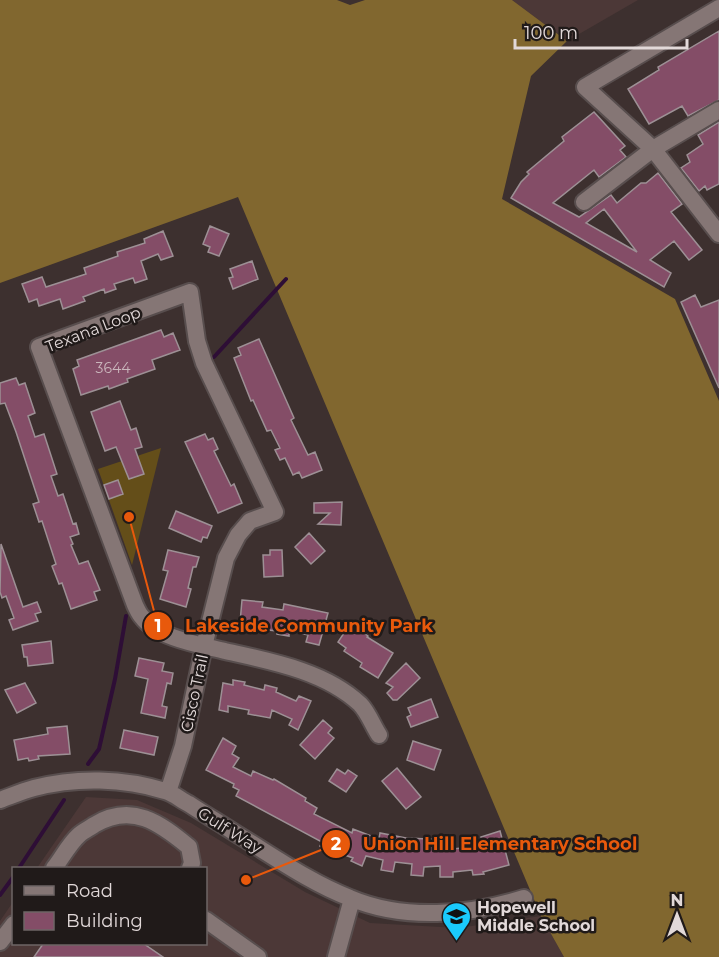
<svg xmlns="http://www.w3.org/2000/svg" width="719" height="957" viewBox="0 0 719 957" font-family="Montserrat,sans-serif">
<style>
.built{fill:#4c3837}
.green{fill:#644e19}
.forest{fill:#81672f}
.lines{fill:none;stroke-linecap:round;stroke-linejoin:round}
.stream{stroke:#2e0e36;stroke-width:4}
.building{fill:#844d67;stroke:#9d9095;stroke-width:1.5;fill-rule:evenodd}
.minor-casing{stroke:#584e4e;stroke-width:20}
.minor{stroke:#857675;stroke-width:16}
.labels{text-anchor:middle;stroke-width:5;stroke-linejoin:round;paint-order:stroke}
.number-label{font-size:14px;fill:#cab6bc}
.street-label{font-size:16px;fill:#e2d9d9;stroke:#201a19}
.poi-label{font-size:16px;font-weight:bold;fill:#e2d9d9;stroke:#201a19;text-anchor:start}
.leader{fill:none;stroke:#e8590c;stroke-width:2}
.callout-dot{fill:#e8590c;stroke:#201a19;stroke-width:2}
.mark-label{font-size:18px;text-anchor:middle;font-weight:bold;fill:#fff}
.callout-label{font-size:18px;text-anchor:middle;font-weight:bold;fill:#e8590c;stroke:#201a19;stroke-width:5;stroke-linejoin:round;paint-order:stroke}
</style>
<rect width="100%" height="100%" fill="#3d302f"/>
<path class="built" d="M 512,0 L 638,0 L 567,41 Z
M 86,797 L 137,800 L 191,823 L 305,892 L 370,923 L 458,928 L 541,916 L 564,957 L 0,957 L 0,921 L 13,902 L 14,944 L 206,944 L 206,868 L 37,868 Z"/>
<path class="green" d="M 161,448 L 132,565 L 98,469 Z"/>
<path class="forest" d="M 0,0 L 337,0 L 350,5 L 365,0 L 512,0 L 567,41 L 531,76 L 502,199 L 675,299 L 719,401 L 719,957 L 564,957 L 541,916 L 238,197 L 0,283 Z"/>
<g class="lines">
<path class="stream" d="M 214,357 L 286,279
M 88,764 L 99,749 L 115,679 L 126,616
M 19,868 L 64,800
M 0,895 L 14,876"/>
</g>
<path class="building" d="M 719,31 L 719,100 L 688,116 L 682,106 L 649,124 L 628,89 L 659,70 L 658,67 Z
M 594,112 L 625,146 L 620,150 L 626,157 L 599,177 L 594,170 L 553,203 L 579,217 L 611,195 L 617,203 L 641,183 L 646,183 L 658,173 L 682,204 L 671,212 L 702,250 L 689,260 L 674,241 L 650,260 L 671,273 L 664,287 L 511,198 L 521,182 L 529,174 L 527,172 L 564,141 L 562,137 ZM 604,209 L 637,252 L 586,223 Z
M 719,122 L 719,184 L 707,190 L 705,186 L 699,191 L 681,168 L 690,162 L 687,155 L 703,144 L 698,135 Z
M 210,226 L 229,234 L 219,256 L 208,252 L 210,247 L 203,244 Z
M 163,231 L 173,256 L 161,260 L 158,254 L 141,261 L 147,279 L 135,283 L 133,278 L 114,284 L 116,289 L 105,293 L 104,289 L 83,297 L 85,301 L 63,309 L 60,299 L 39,306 L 37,299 L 29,302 L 22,284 L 42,277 L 46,287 L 86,274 L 84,268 L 118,256 L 117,252 L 145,243 L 144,239 Z
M 252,261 L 258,279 L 233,289 L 229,278 L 233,277 L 230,269 Z
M 695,295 L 701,307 L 719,300 L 719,388 L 681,302 Z
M 161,330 L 164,337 L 173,333 L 180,350 L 152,360 L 155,369 L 127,379 L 128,382 L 109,389 L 108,386 L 81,395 L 73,369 L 79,366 L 77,360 Z
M 259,339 L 294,418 L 291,420 L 308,455 L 315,452 L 322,470 L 302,478 L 299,472 L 293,475 L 285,458 L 280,460 L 275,450 L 280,448 L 271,430 L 267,431 L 253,400 L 251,401 L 234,358 L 241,355 L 238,348 Z
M 16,378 L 19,385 L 25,383 L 35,413 L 28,416 L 35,437 L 44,434 L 57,474 L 51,476 L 58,496 L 63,494 L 73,524 L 76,523 L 79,534 L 70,537 L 73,544 L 71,545 L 79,564 L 88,561 L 100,590 L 94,592 L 97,600 L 71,609 L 62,583 L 59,584 L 52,566 L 56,564 L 42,521 L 39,522 L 33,504 L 39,502 L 16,432 L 5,403 L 0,404 L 0,383 Z
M 120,401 L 131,430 L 136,428 L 142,447 L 135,449 L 144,474 L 129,479 L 116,447 L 105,451 L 91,412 Z
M 205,434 L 208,440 L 213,438 L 218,449 L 214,451 L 231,486 L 234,484 L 242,503 L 218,513 L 185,442 Z
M 118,480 L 123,494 L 109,499 L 104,485 Z
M 342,502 L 341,525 L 318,524 L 330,513 L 314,513 L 314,503 Z
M 176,511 L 212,526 L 207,538 L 203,537 L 201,542 L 169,528 Z
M 309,533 L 325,551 L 311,564 L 295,547 Z
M 1,544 L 23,607 L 37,602 L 41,612 L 35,614 L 38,621 L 13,630 L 9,620 L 14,618 L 6,596 L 2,598 L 0,592 Z
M 168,550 L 199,557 L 196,567 L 193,567 L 188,588 L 191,589 L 186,607 L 160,599 L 168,571 L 163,570 Z
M 270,550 L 282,550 L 283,576 L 264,577 L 263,555 L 270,555 Z
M 242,600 L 263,602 L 262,607 L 283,610 L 284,604 L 328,613 L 319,645 L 306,642 L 308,635 L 289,630 L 289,636 L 277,634 L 277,631 L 248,628 L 248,623 L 240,623 Z
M 350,624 L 368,636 L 367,637 L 393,653 L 378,678 L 360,667 L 362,663 L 344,651 L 346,648 L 338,642 Z
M 51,641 L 53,663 L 28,666 L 27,657 L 24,657 L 22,645 Z
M 139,658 L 164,663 L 162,671 L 173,673 L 171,684 L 167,683 L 162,706 L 167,707 L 165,718 L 141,713 L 148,679 L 135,676 Z
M 406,663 L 420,678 L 397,700 L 393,700 L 387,693 L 393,687 L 386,683 Z
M 233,680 L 245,682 L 244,685 L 264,690 L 265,685 L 277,688 L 276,692 L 296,701 L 299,696 L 311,701 L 298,730 L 289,725 L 292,719 L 272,710 L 270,718 L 248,714 L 249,710 L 228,706 L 228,712 L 219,710 L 223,683 L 233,685 Z
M 25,683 L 36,703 L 17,713 L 5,690 Z
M 431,699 L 438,717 L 411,727 L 407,717 L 411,715 L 408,708 Z
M 323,720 L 332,728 L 328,733 L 334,738 L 315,759 L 300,745 Z
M 67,726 L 70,754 L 38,756 L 39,759 L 29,761 L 28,758 L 18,760 L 14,740 L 48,734 L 47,728 Z
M 124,730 L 158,737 L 154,755 L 120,748 Z
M 223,738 L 236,746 L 232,754 L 239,758 L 233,767 L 251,776 L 253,771 L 273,780 L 274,779 L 306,798 L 305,801 L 317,808 L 314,814 L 352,833 L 353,829 L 379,839 L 380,833 L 406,838 L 451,840 L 452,849 L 483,846 L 481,837 L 500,831 L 509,865 L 483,872 L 484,874 L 473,875 L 472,870 L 453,872 L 453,877 L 440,877 L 440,866 L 424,867 L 423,876 L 411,875 L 412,864 L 395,862 L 393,872 L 381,870 L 383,860 L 366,856 L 362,866 L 351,861 L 353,858 L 320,846 L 322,842 L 236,796 L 239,790 L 233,787 L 234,784 L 206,770 Z
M 413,741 L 441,750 L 434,770 L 407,760 Z
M 397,768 L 421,797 L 406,809 L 382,781 Z
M 337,769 L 345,774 L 348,770 L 357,776 L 346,792 L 329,781 Z
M 43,944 L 144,944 L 163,957 L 34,957 Z"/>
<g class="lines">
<defs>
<path id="minor" d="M 719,8 L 585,87 L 653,149 L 719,234
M 584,202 L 653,149 L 719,110
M 168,792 L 183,746 L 204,646 L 226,558 L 238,535 L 250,521 L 275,512 L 204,363 L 197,341 L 190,292 L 39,347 L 135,605 C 137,609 139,614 142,617 C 157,638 201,645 225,651 C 270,661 325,671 360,704 C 368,712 373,726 379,735
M 0,800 C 11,796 23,791 34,788 C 76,777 124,778 165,791 C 173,793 181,800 189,804 C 204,814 220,823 235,833 C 273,856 309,882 350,898 C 404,921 470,915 524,898
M 54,868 C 62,858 69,844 79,835 C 83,831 90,828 94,825 C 132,802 160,823 189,847 L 192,863 L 190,868
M 206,920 L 258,957
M 0,942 L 14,924
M 336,957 L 352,899"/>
</defs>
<use href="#minor" class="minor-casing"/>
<use href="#minor" class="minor"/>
</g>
<defs>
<symbol id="school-pin" viewBox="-11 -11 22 30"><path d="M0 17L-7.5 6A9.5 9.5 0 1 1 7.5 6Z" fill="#1acafc" stroke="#201a19"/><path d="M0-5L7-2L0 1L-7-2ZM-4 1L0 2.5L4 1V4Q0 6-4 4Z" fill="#111"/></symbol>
</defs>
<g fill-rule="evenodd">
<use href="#school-pin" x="440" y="900" width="33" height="45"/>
</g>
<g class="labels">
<g class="number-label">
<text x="113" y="373">3644</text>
</g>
<g class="street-label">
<text transform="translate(93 329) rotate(-21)" y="6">Texana Loop</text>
<text transform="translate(194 693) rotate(-78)" y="6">Cisco Trail</text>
<text transform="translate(230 830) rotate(32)" y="6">Gulf Way</text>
</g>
<g class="poi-label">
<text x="477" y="913">Hopewell<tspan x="477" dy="18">Middle School</tspan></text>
</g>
</g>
<path class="leader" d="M129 517L158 626M246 880L336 844"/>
<g class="callout-dot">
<circle cx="129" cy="517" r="6"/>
<circle cx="246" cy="880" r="6"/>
<circle cx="158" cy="626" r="15"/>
<circle cx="336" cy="844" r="15"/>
</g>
<g class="mark-label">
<text x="158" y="632">1</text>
<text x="336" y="850">2</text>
</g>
<g class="callout-label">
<text x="309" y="632">Lakeside Community Park</text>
<text x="500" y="850">Union Hill Elementary School</text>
</g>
<rect x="12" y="867" width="195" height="78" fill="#201a19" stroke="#6e6666" stroke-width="1.5"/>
<rect x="24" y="886" width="30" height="9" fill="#857675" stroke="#6e6666" stroke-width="1.5"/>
<text x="66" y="897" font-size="18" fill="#e2d9d9">Road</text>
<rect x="24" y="912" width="30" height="18" fill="#844d67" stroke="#6e6666" stroke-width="1.5"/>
<text x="66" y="927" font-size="18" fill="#e2d9d9">Building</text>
<g transform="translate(677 915)" stroke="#201a19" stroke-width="4.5" paint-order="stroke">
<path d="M0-4.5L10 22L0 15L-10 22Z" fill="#e2d9d9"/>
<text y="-9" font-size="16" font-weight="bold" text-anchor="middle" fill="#e2d9d9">N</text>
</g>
<path d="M515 39v9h172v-9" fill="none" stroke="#e2d9d9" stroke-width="3"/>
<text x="524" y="39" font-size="18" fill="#e2d9d9" stroke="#201a19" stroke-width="4.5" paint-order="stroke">100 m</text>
</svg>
